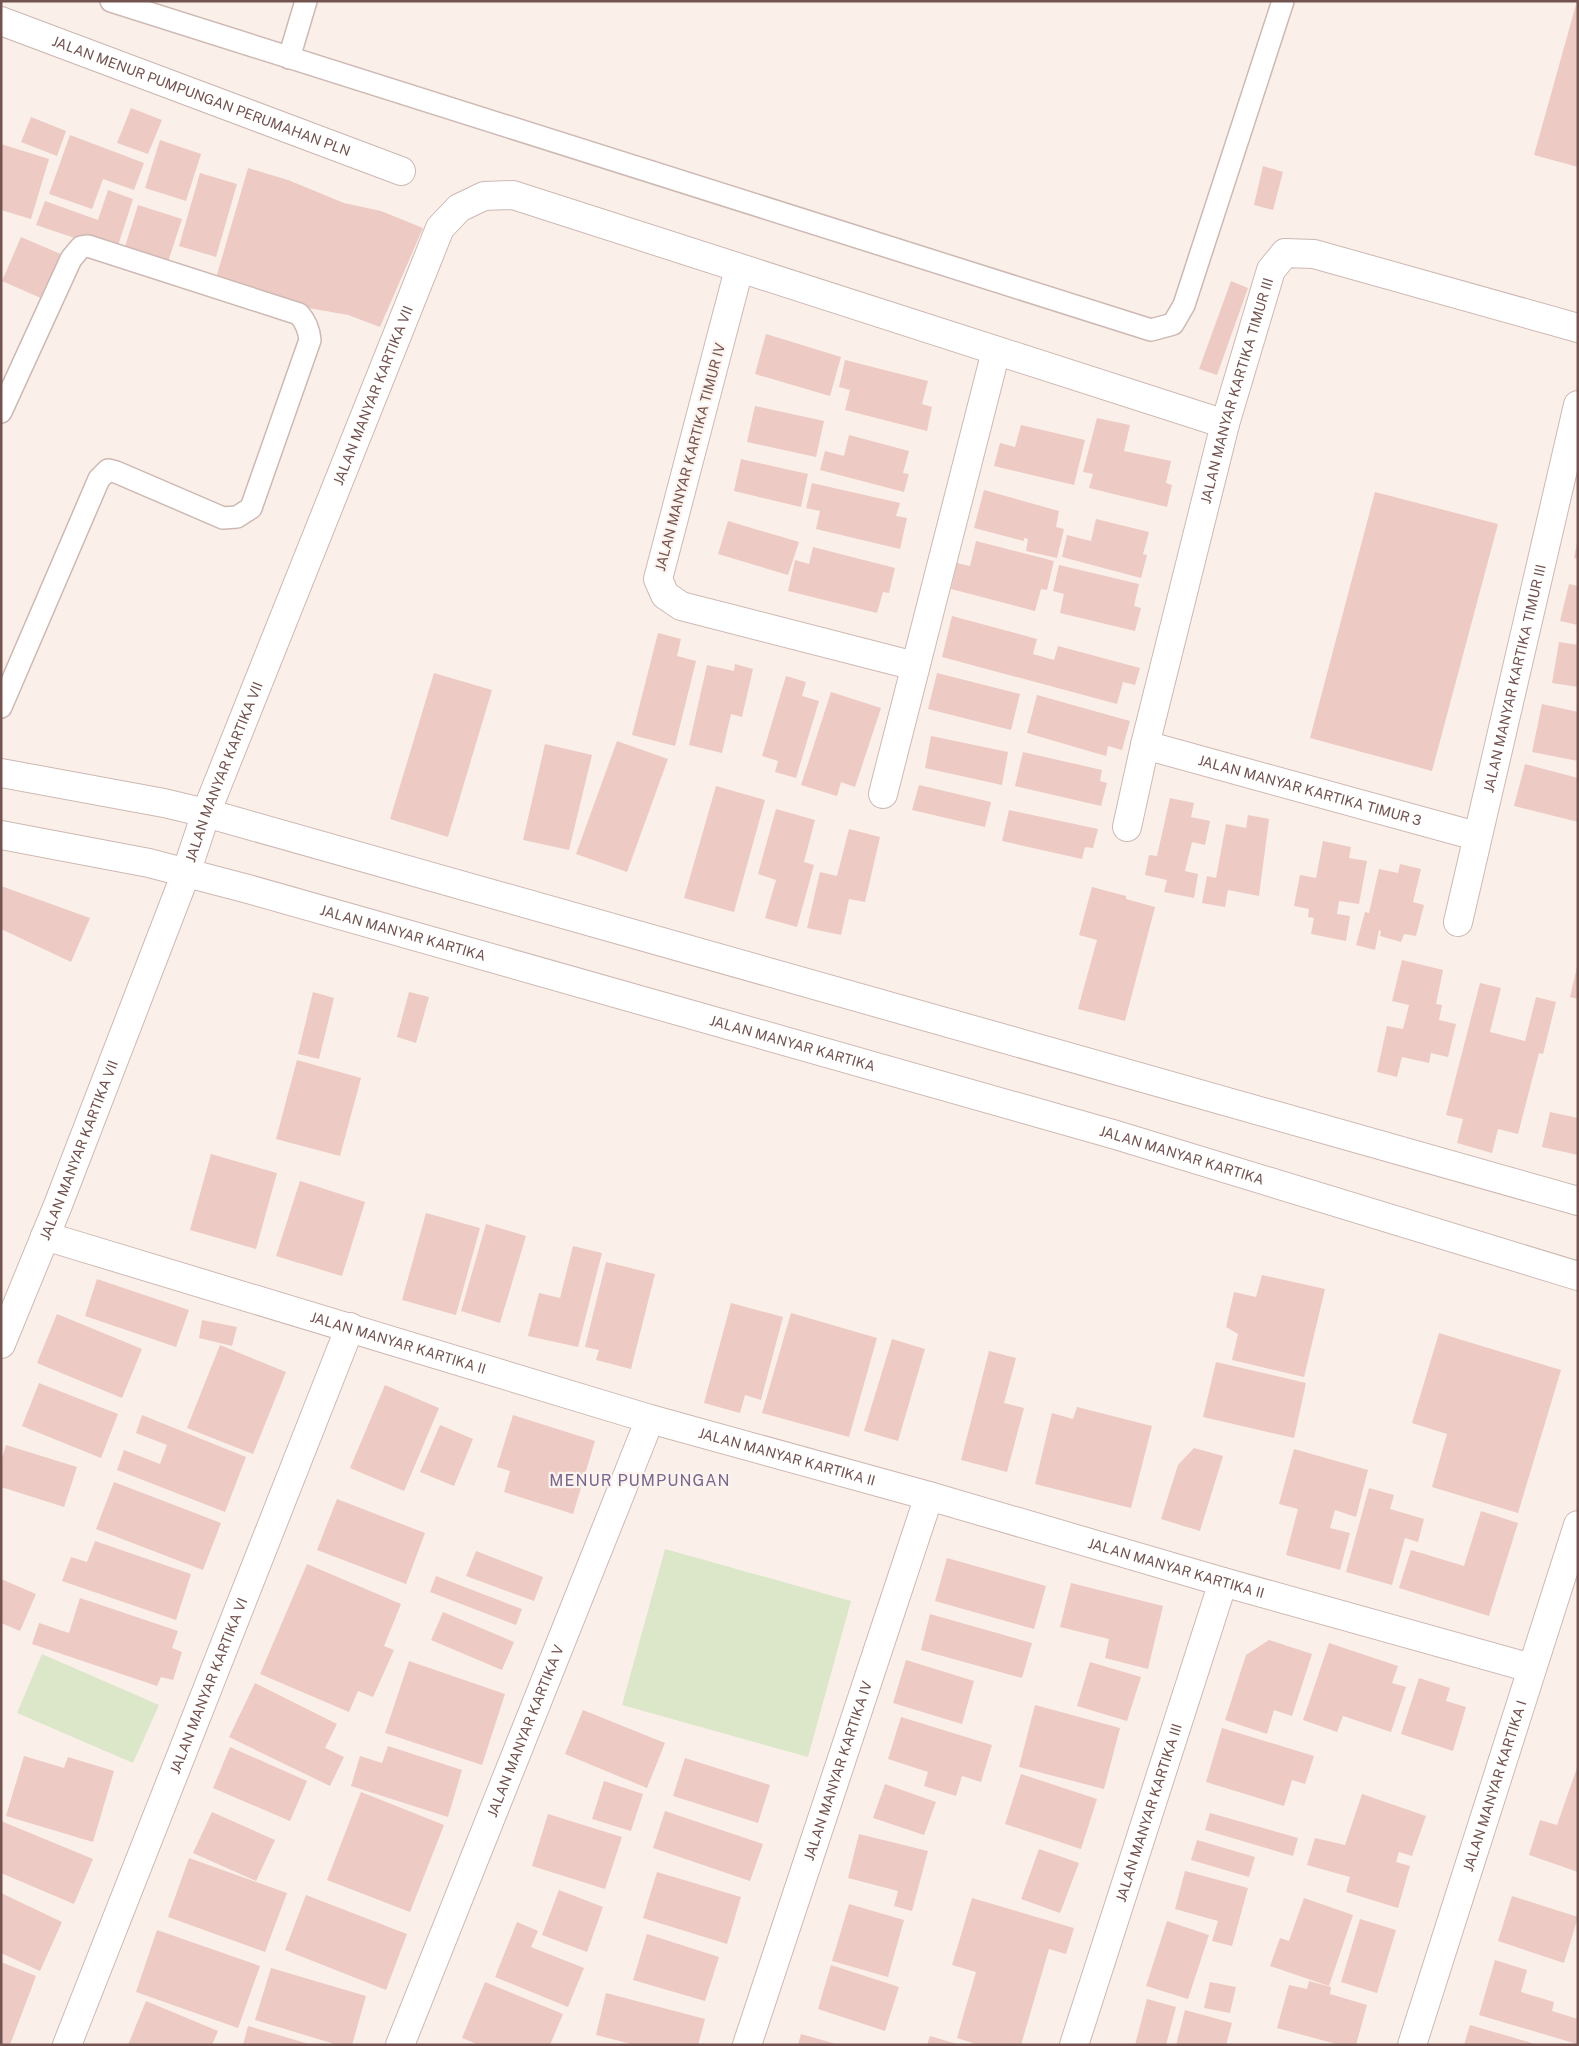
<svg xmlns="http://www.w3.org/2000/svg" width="1579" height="2046" viewBox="0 0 1579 2046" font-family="'Public Sans',sans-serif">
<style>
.green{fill:#dce7c9}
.building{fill:#edcac3}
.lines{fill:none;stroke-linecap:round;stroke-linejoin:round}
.service-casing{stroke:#ceb8b3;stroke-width:24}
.minor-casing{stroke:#ceb8b3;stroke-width:30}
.service{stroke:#fff;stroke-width:21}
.minor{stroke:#fff;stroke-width:28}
.labels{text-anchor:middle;stroke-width:4.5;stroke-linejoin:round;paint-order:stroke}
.street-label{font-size:14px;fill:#72534f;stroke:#fdf4ef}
.quarter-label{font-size:16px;letter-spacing:1px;fill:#78678e;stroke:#fdf4ef}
</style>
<rect width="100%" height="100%" fill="#faf0e9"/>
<path class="green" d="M 665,1549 L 851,1601 L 808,1757 L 622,1705 Z
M 42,1654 L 159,1705 L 133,1763 L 17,1713 Z"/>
<path class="building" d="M 1577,1 L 1578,1 L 1578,167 L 1534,155 Z
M 131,108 L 162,120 L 148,154 L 117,143 Z
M 31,117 L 66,131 L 57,156 L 21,142 Z
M 70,135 L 144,163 L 134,190 L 103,179 L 92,209 L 49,194 Z
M 160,140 L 201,154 L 186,201 L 145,188 Z
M 1,144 L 49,159 L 31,219 L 1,210 Z
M 1263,166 L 1283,172 L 1273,210 L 1254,205 Z
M 248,168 L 288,180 L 344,203 L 381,211 L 423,228 L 380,327 L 348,315 L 303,307 L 216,278 Z
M 200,173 L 237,184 L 216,257 L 179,246 Z
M 108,190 L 133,199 L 116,252 L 36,225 L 45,201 L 98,220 Z
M 138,205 L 182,219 L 166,268 L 123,253 Z
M 21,237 L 63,255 L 43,299 L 2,281 Z
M 1231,281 L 1248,288 L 1217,375 L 1199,369 Z
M 766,334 L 841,357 L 830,396 L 755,374 Z
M 845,360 L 928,381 L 922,404 L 932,407 L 927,431 L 845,410 L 850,390 L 839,387 Z
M 755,406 L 824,421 L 816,457 L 747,442 Z
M 1097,418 L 1130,425 L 1124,451 L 1171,461 L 1166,483 L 1172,485 L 1167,507 L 1089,488 L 1093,474 L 1083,472 Z
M 1021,425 L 1085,440 L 1074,485 L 994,466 L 1000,443 L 1015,447 Z
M 849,435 L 909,451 L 903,473 L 909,474 L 904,492 L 820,470 L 825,451 L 844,456 Z
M 741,459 L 808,474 L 801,507 L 734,491 Z
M 812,483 L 900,503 L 896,516 L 907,518 L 900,549 L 816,529 L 820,511 L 806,508 Z
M 984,490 L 1059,511 L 1056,527 L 1064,529 L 1057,558 L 1026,551 L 1028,539 L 1024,538 L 1024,541 L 974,528 Z
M 1375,492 L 1498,524 L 1432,771 L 1310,738 Z
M 1096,519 L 1149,532 L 1143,554 L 1147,555 L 1141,578 L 1062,557 L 1067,535 L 1091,541 Z
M 728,521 L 799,542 L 788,575 L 718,554 Z
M 976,541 L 1054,561 L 1047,590 L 1041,589 L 1035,611 L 951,589 L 957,563 L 970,566 Z
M 1577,543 L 1578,543 L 1578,559 L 1574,558 Z
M 813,547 L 895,568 L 889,593 L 883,592 L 877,613 L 788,591 L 795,560 L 809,564 Z
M 1059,565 L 1139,584 L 1134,606 L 1141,608 L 1135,631 L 1060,613 L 1064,594 L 1053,591 Z
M 1569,584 L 1578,586 L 1578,625 L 1560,621 Z
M 952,616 L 1037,639 L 1033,654 L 1054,660 L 1058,646 L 1140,668 L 1135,685 L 1123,682 L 1117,704 L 942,657 Z
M 658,633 L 681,639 L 677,656 L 696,661 L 675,746 L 632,735 Z
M 1559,642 L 1578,645 L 1578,687 L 1552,683 Z
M 735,664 L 753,669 L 742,717 L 731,714 L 722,753 L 689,745 L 707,665 L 734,671 Z
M 434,673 L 492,690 L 448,837 L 390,819 Z
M 937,673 L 1020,694 L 1011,730 L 928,709 Z
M 786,676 L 806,682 L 802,696 L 819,701 L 796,778 L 775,772 L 778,761 L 762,756 Z
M 831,692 L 881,708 L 855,787 L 841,782 L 837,796 L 801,785 Z
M 1037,695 L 1130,721 L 1122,750 L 1108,746 L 1106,756 L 1027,733 Z
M 1542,704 L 1578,712 L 1578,761 L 1532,752 Z
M 931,736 L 1008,752 L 1002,785 L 925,768 Z
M 617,741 L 668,759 L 627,872 L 576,854 Z
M 545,744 L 592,755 L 569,850 L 523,840 Z
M 1023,752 L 1102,770 L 1100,781 L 1107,783 L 1101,806 L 1015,786 Z
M 1525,764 L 1578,778 L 1578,822 L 1514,806 Z
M 919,785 L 991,802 L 985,827 L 912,810 Z
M 716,786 L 765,800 L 734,912 L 684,898 Z
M 1170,798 L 1194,803 L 1191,817 L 1210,821 L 1205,845 L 1192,842 L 1185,871 L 1198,874 L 1194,898 L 1164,892 L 1167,880 L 1145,875 L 1149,855 L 1157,856 Z
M 776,809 L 815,820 L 804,862 L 814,865 L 797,927 L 765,918 L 776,880 L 758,874 Z
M 1009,810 L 1098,829 L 1093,848 L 1085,847 L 1082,859 L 1002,841 Z
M 1248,815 L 1269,819 L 1259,896 L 1228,890 L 1225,907 L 1202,903 L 1207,876 L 1216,878 L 1226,824 L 1246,828 Z
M 849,829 L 880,837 L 865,902 L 849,899 L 841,935 L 807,928 L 820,872 L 837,876 Z
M 1323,841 L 1351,847 L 1349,858 L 1367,861 L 1359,904 L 1339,901 L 1337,914 L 1350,916 L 1346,941 L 1311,934 L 1314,918 L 1308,917 L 1309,909 L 1294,906 L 1300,875 L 1316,878 Z
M 1400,864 L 1421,869 L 1413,902 L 1424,905 L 1416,936 L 1404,934 L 1401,942 L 1380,936 L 1381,931 L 1379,930 L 1375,950 L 1356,945 L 1365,912 L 1369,913 L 1379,869 L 1398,873 Z
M 1,886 L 90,918 L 71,962 L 1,929 Z
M 1092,887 L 1126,896 L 1126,899 L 1155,907 L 1125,1021 L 1078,1009 L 1097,940 L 1079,935 Z
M 1402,960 L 1443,970 L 1436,1004 L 1442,1005 L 1439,1020 L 1456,1024 L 1448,1057 L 1431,1053 L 1429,1063 L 1402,1057 L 1397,1077 L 1377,1072 L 1387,1026 L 1403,1029 L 1409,1005 L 1392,1001 Z
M 1577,967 L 1578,967 L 1578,999 L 1570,997 Z
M 1480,983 L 1501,988 L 1490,1032 L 1525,1041 L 1536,997 L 1556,1002 L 1543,1054 L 1539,1053 L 1518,1134 L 1498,1129 L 1492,1153 L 1457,1143 L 1463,1119 L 1446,1115 Z
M 313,992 L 334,998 L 319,1059 L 298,1054 Z
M 409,992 L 429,997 L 416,1043 L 397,1037 Z
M 297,1060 L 361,1078 L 340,1156 L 276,1139 Z
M 1550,1112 L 1578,1118 L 1578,1155 L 1542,1147 Z
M 211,1154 L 277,1173 L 256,1249 L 190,1230 Z
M 300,1181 L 365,1202 L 342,1276 L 276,1256 Z
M 426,1213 L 480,1228 L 456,1315 L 402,1300 Z
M 486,1224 L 526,1236 L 500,1323 L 461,1311 Z
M 573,1246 L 602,1253 L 578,1347 L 528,1336 L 539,1293 L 560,1298 Z
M 606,1262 L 655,1274 L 631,1369 L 596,1360 L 599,1350 L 585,1347 Z
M 1262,1275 L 1325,1289 L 1304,1377 L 1232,1360 L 1238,1334 L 1226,1327 L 1234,1292 L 1256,1297 Z
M 97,1279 L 189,1310 L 176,1347 L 85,1316 Z
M 731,1303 L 783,1317 L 761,1400 L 745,1395 L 740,1413 L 704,1403 Z
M 791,1313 L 877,1338 L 849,1437 L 762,1413 Z
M 57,1314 L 142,1349 L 122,1398 L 37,1363 Z
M 202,1320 L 237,1327 L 232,1346 L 199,1338 Z
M 1439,1333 L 1561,1370 L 1518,1513 L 1432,1487 L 1447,1434 L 1412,1423 Z
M 892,1339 L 925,1349 L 898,1441 L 864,1431 Z
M 220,1345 L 286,1372 L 253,1454 L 187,1428 Z
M 989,1351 L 1016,1358 L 1004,1403 L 1024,1408 L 1007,1472 L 961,1460 Z
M 1216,1362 L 1306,1383 L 1294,1438 L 1203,1417 Z
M 39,1383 L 118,1414 L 101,1458 L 22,1426 Z
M 385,1385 L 439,1408 L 404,1491 L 350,1468 Z
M 1077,1407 L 1152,1426 L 1131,1508 L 1035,1484 L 1052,1413 L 1073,1419 Z
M 142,1415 L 246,1457 L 225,1512 L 117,1470 L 124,1450 L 160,1464 L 167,1445 L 136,1433 Z
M 513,1415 L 595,1441 L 573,1514 L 504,1492 L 510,1471 L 497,1467 Z
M 440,1425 L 473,1439 L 454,1486 L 420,1472 Z
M 6,1445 L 77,1467 L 64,1507 L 1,1487 L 1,1461 Z
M 1194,1448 L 1223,1456 L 1200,1531 L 1161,1519 L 1178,1465 Z
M 1294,1449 L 1368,1470 L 1356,1517 L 1335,1510 L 1330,1528 L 1350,1533 L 1340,1570 L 1286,1555 L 1298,1509 L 1279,1504 Z
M 114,1482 L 221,1523 L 203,1570 L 96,1529 Z
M 1369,1488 L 1394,1495 L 1390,1509 L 1424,1519 L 1418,1542 L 1405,1538 L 1392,1585 L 1346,1572 Z
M 337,1499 L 425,1533 L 406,1584 L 317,1550 Z
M 1481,1511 L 1518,1523 L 1489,1616 L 1399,1588 L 1411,1550 L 1464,1566 Z
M 95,1541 L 191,1574 L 176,1620 L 62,1581 L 71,1557 L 87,1562 Z
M 476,1551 L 543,1577 L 534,1601 L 466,1576 Z
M 947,1558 L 1046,1586 L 1034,1629 L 935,1601 Z
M 307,1564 L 401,1604 L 384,1646 L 394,1650 L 373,1697 L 358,1691 L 349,1712 L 260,1674 Z
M 436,1576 L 522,1609 L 516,1625 L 430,1592 Z
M 1,1579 L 36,1594 L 20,1631 L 1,1623 Z
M 1071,1583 L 1163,1606 L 1148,1669 L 1105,1658 L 1109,1639 L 1060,1627 Z
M 80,1598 L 178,1631 L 172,1648 L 182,1652 L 173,1680 L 161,1677 L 157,1686 L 32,1644 L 39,1623 L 69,1633 Z
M 443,1612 L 514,1642 L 502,1670 L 431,1640 Z
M 930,1614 L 1032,1643 L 1022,1678 L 921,1650 Z
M 1269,1640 L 1312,1654 L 1292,1716 L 1274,1710 L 1267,1734 L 1225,1720 L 1246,1655 Z
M 1329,1643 L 1398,1666 L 1392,1683 L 1406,1687 L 1391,1732 L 1343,1716 L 1337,1732 L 1303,1720 Z
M 906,1660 L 974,1681 L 962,1724 L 893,1703 Z
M 409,1661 L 505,1694 L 482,1765 L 385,1733 Z
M 1090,1662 L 1141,1677 L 1127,1721 L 1077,1706 Z
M 1419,1678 L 1450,1688 L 1446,1701 L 1466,1707 L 1453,1751 L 1401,1734 Z
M 255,1683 L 337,1724 L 325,1748 L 344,1757 L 330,1786 L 229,1737 Z
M 1035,1705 L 1120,1728 L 1104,1789 L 1019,1767 Z
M 583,1710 L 665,1743 L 647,1788 L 565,1754 Z
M 901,1717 L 992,1745 L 981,1782 L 962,1776 L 956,1796 L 924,1786 L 928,1772 L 888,1759 Z
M 1222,1728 L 1314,1756 L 1305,1784 L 1292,1780 L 1284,1806 L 1206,1782 Z
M 388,1746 L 462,1770 L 448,1817 L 351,1786 L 360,1756 L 382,1763 Z
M 230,1747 L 307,1781 L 290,1821 L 213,1788 Z
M 24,1756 L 64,1768 L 68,1757 L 114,1771 L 93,1842 L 6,1816 Z
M 685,1758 L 770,1785 L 758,1823 L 673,1796 Z
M 1578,1765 L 1578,1872 L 1529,1855 L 1540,1820 L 1557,1825 Z
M 1021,1774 L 1097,1799 L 1081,1849 L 1005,1824 Z
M 604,1781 L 643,1794 L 631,1831 L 592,1819 Z
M 885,1784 L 936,1802 L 924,1835 L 873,1818 Z
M 361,1792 L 444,1825 L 410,1912 L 327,1880 Z
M 1362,1794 L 1426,1816 L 1412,1856 L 1399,1852 L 1396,1862 L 1410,1866 L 1398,1908 L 1346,1892 L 1350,1877 L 1307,1865 L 1315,1838 L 1345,1845 Z
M 665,1811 L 763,1844 L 750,1881 L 653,1848 Z
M 212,1812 L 275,1840 L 256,1881 L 193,1853 Z
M 1210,1813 L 1298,1838 L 1293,1856 L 1205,1830 Z
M 548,1814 L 622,1837 L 605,1889 L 532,1866 Z
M 1,1821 L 93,1859 L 74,1904 L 1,1873 Z
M 859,1834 L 928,1851 L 912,1911 L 894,1906 L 898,1891 L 848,1878 Z
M 1197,1840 L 1255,1857 L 1249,1877 L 1191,1860 Z
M 1039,1849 L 1079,1863 L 1060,1913 L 1021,1899 Z
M 189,1858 L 287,1893 L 265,1952 L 168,1917 Z
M 1185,1871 L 1248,1888 L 1232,1946 L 1212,1941 L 1218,1921 L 1175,1909 Z
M 657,1872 L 741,1897 L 727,1944 L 643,1918 Z
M 559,1890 L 603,1907 L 587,1952 L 542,1935 Z
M 1,1893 L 62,1922 L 40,1971 L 1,1953 Z
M 306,1895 L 407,1934 L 386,1990 L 285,1950 Z
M 1512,1896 L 1578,1917 L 1564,1963 L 1498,1941 Z
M 972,1898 L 1074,1928 L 1066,1954 L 1049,1949 L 1021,2045 L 979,2045 L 957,2038 L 976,1972 L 952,1965 Z
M 1304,1898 L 1353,1915 L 1329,1986 L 1270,1966 L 1280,1938 L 1289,1941 Z
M 849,1904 L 904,1920 L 888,1977 L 832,1961 Z
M 1360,1919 L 1396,1930 L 1377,1993 L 1341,1982 Z
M 1167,1921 L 1209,1935 L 1188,1999 L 1146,1986 Z
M 517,1922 L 538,1931 L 531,1947 L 584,1968 L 568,2007 L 495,1977 Z
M 157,1930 L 260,1966 L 238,2028 L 136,1992 Z
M 647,1934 L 719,1957 L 705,2001 L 633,1980 Z
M 1495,1960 L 1527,1970 L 1521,1992 L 1554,2002 L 1552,2011 L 1578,2019 L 1577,2044 L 1479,2015 Z
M 1,1962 L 36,1976 L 10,2045 L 1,2045 Z
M 831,1965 L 899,1987 L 885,2031 L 818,2009 Z
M 271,1968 L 366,1996 L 352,2045 L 338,2045 L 255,2020 Z
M 1309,1981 L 1331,1987 L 1330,1994 L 1367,2005 L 1356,2045 L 1340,2045 L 1277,2028 L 1289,1985 L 1307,1989 Z
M 485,1982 L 563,2014 L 550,2045 L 479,2045 L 462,2038 Z
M 1210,1982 L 1236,1987 L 1230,2013 L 1204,2008 Z
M 606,1993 L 705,2019 L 698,2045 L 635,2045 L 596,2035 Z
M 1147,1999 L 1176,2007 L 1166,2045 L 1135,2045 Z
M 146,2001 L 218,2031 L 212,2045 L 128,2045 Z
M 1185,2010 L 1232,2023 L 1226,2045 L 1176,2045 Z
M 1470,2025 L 1535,2044 L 1535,2045 L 1464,2045 Z
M 248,2026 L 309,2044 L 309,2045 L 243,2045 Z
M 801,2034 L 836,2044 L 836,2045 L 798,2045 Z
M 930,2036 L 957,2044 L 957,2045 L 927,2045 Z"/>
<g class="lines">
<defs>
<path id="service" d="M 111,1 L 1151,330 L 1173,324 L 1184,305 L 1283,1
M 289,58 L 306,1
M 1,412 L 71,259 L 81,247 L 88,246 L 299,314 C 306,322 309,329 310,340 L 251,508 L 237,517 L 223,518 L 116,472 L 108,470 L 99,479 L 1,707"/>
<g id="minor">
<path id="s1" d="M 1,21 L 401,171"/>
<path d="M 739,269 L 658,579 L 665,595 L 681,606 L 915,666"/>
<path id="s2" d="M 1145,745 L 1476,836"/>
<path d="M 1,773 L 164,803 L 206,813 L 1578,1201"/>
<path d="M 883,794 L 996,351"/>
<path id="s3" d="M 1127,827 L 1145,745 L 1225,424 L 1271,270 L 1285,253 L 1314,254 L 1578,328"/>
<path id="s4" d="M 1,835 L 149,863 L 248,889 L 1116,1135 L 1578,1276"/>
<path id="s5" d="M 1458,922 L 1578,405"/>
<path id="s6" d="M 45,1236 L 650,1419 L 929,1496 L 1223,1582 L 1531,1668"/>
<path id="s7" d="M 1,1344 L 58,1205 L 186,873 L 206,813 L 440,228 L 459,208 L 484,196 L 513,195 L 1225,424"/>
<path id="s8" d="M 67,2045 L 350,1327"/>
<path id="s9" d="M 400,2045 L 650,1419"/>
<path id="s10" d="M 747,2045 L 929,1496"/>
<path id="s11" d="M 1074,2045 L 1223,1582"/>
<path id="s12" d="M 1412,2045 L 1578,1525"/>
</g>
</defs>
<use href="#service" class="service-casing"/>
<use href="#minor" class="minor-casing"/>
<use href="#service" class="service"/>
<use href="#minor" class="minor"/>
</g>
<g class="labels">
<g class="street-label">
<text dy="5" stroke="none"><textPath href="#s1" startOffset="214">JALAN MENUR PUMPUNGAN PERUMAHAN PLN</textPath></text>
<text dy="5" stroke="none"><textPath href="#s3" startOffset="450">JALAN MANYAR KARTIKA TIMUR III</textPath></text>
<text dy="5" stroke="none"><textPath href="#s7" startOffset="1019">JALAN MANYAR KARTIKA VII</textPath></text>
<text transform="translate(690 457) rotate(-75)" y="5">JALAN MANYAR KARTIKA TIMUR IV</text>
<text dy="5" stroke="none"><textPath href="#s5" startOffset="250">JALAN MANYAR KARTIKA TIMUR III</textPath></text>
<text dy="5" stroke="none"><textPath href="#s7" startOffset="614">JALAN MANYAR KARTIKA VII</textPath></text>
<text dy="5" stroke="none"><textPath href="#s2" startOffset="171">JALAN MANYAR KARTIKA TIMUR 3</textPath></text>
<text dy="5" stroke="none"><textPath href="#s4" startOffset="414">JALAN MANYAR KARTIKA</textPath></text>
<text dy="5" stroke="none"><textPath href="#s4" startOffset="819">JALAN MANYAR KARTIKA</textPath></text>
<text dy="5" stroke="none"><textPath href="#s7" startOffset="209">JALAN MANYAR KARTIKA VII</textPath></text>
<text dy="5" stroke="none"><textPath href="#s4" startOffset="1224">JALAN MANYAR KARTIKA</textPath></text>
<text dy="5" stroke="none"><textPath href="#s6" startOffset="369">JALAN MANYAR KARTIKA II</textPath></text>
<text dy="5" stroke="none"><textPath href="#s6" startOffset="774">JALAN MANYAR KARTIKA II</textPath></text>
<text dy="5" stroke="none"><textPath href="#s6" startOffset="1179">JALAN MANYAR KARTIKA II</textPath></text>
<text dy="5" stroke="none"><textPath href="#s8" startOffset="386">JALAN MANYAR KARTIKA VI</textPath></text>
<text dy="5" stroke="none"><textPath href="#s9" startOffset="338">JALAN MANYAR KARTIKA V</textPath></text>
<text dy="5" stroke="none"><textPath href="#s10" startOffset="289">JALAN MANYAR KARTIKA IV</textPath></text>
<text dy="5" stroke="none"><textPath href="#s12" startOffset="272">JALAN MANYAR KARTIKA I</textPath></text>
<text dy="5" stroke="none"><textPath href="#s11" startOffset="244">JALAN MANYAR KARTIKA III</textPath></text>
</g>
<g class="quarter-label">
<text x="640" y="1486">MENUR PUMPUNGAN</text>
</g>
</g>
<rect width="1579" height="2046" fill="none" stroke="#72534f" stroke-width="5"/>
</svg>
